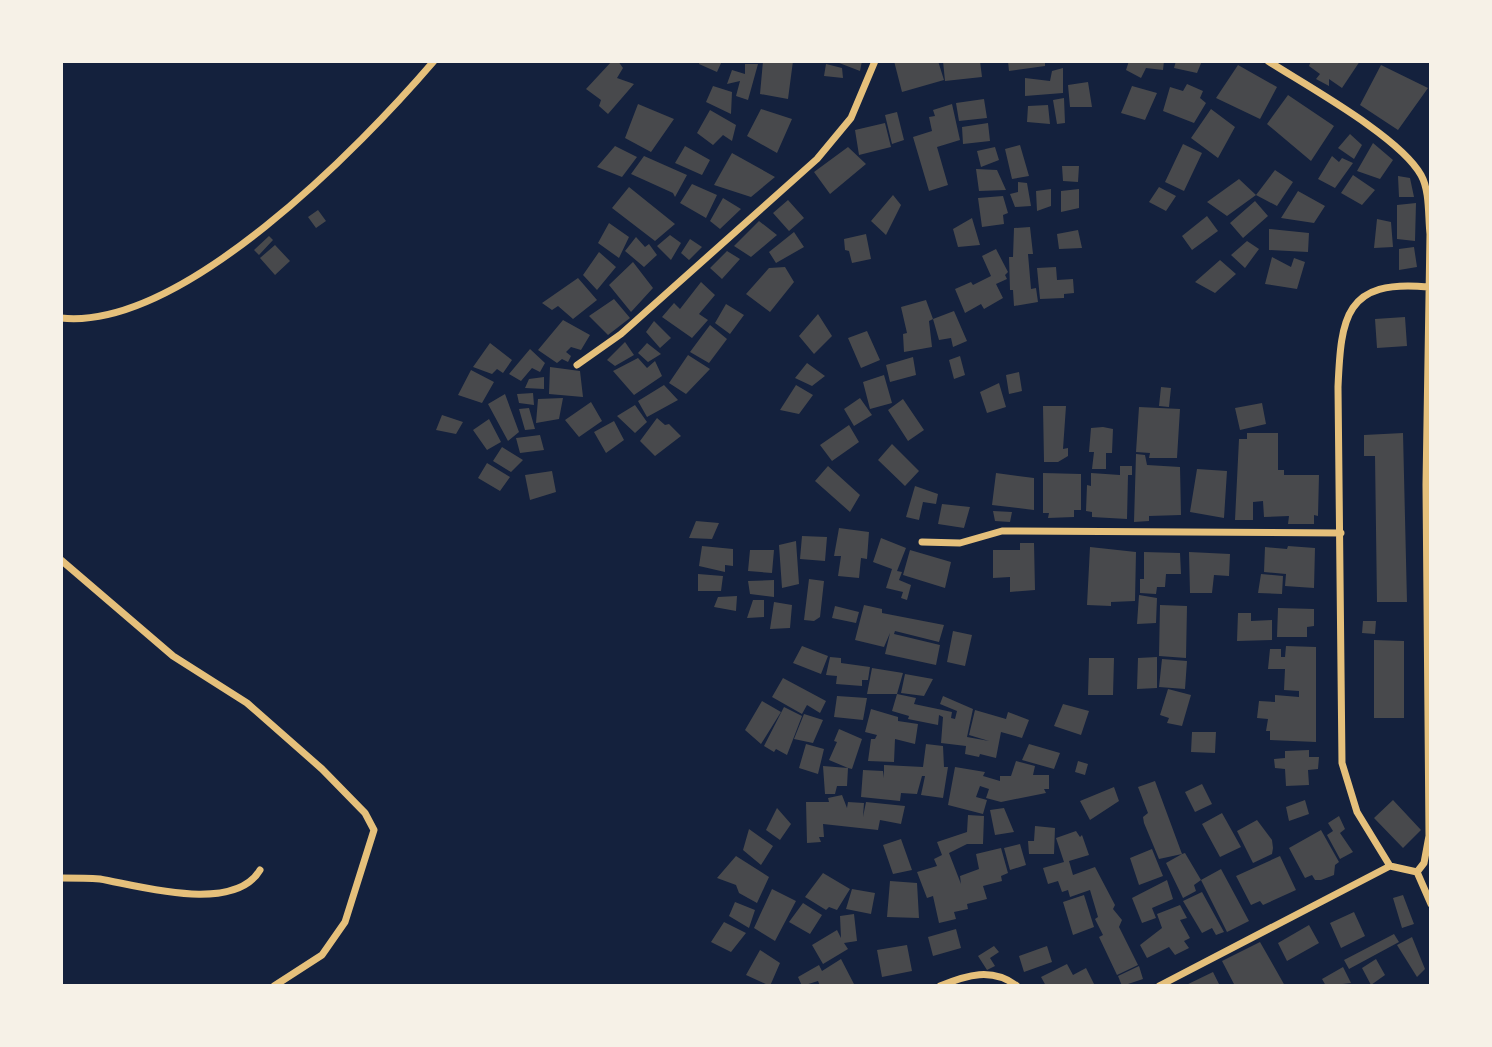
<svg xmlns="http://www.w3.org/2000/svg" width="1492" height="1047" viewBox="0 0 1492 1047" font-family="Jost,sans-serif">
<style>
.building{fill:#48494c}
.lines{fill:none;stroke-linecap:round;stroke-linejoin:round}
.minor{stroke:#e5c07b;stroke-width:7}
</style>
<rect width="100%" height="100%" fill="#14213d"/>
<path class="building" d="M 612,61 L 618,61 L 623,68 L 617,78 L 634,84 L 608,114 L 599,106 L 601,100 L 586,89 Z
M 700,61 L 722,61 L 717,72 L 699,64 Z
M 763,61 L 793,61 L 788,99 L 760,94 Z
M 834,61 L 862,61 L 860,71 Z
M 894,61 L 938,61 L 944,80 L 902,92 Z
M 943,61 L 980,61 L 982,77 L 945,81 Z
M 1008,61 L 1045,61 L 1045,66 L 1009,71 Z
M 1129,61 L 1164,61 L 1163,70 L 1146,68 L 1141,78 L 1126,70 Z
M 1176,61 L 1202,61 L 1197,73 L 1174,68 Z
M 1311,61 L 1360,61 L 1342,88 L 1329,79 L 1329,86 L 1316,79 L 1320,74 L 1309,66 Z
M 745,64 L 758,64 L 748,100 L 736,96 L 740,81 L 727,84 L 732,70 L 745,74 Z
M 826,64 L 842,68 L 843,78 L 824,76 Z
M 1238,65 L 1277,87 L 1260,119 L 1216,98 Z
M 1381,65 L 1428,88 L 1398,130 L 1360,105 Z
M 1063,68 L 1063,93 L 1025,96 L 1025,78 L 1050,81 L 1052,71 Z
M 1088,82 L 1092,107 L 1070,107 L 1068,85 Z
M 1187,84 L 1203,91 L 1200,98 L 1206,103 L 1194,123 L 1163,111 L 1170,87 L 1183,91 Z
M 713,86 L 732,92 L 731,114 L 706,102 Z
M 1132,86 L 1157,93 L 1145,120 L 1121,113 Z
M 1288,95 L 1334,126 L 1311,161 L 1267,124 Z
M 1064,98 L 1065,123 L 1057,124 L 1053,100 Z
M 984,99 L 987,118 L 959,121 L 956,103 Z
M 638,104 L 674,119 L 651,152 L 625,138 Z
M 952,104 L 960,140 L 937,147 L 948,185 L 929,191 L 913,137 L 932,131 L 929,117 L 935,116 L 933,110 Z
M 1048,105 L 1050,124 L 1027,122 L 1028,106 Z
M 761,109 L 792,119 L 777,153 L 747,136 Z
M 1211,109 L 1235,127 L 1218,158 L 1191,138 Z
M 710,110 L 736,125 L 732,141 L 723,135 L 713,145 L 697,133 Z
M 897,112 L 904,140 L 892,144 L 885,115 Z
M 885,123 L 891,147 L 859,155 L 855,130 Z
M 988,123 L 990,141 L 963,144 L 962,127 Z
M 1350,134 L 1362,145 L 1354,159 L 1338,148 Z
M 1373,143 L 1393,160 L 1380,179 L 1357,171 Z
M 1183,144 L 1202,153 L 1184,191 L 1165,182 Z
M 1020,145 L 1029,176 L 1012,179 L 1005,149 Z
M 615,146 L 637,157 L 622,177 L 597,167 Z
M 685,146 L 710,160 L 702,175 L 675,163 Z
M 848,147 L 866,164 L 830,194 L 814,172 Z
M 995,147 L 999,160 L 981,167 L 977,151 Z
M 732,153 L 775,177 L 751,197 L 714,185 Z
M 644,156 L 687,175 L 675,197 L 673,193 L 631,174 Z
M 1332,156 L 1339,162 L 1342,158 L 1353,163 L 1335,188 L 1318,179 Z
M 1062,166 L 1079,166 L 1078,182 L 1063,181 Z
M 976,169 L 997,170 L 1006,190 L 979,191 Z
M 1275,170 L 1293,182 L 1277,206 L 1256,195 L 1227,216 L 1207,202 L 1239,179 L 1256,195 Z
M 1353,175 L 1375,190 L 1362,205 L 1341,193 Z
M 1398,176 L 1410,178 L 1414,197 L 1399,197 Z
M 1018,182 L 1027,183 L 1031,206 L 1015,207 L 1010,194 L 1018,192 Z
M 692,184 L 717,195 L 706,218 L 680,203 Z
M 629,187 L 675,224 L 655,241 L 612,208 Z
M 1159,187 L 1176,196 L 1166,211 L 1149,202 Z
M 1051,189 L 1051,206 L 1037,211 L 1036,191 Z
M 1079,189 L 1079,208 L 1061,212 L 1061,191 Z
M 1298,191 L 1325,206 L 1314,223 L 1281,218 Z
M 893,195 L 901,205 L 886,235 L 871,221 Z
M 1003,196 L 1008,213 L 1003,215 L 1004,224 L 982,227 L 978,198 Z
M 723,198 L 741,209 L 720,229 L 710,221 Z
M 788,200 L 804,218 L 789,231 L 773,213 Z
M 1255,201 L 1268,216 L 1243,238 L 1230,223 Z
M 1416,203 L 1415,241 L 1397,239 L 1397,205 Z
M 318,210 L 326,221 L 316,228 L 308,217 Z
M 1207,216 L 1218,231 L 1192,250 L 1182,236 Z
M 972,218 L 980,245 L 958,247 L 953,229 Z
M 1377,219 L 1391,222 L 1393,247 L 1374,248 Z
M 759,221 L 777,235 L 751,257 L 734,246 Z
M 609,223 L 629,237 L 619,258 L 598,243 Z
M 1030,227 L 1033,254 L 1028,254 L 1031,289 L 1036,288 L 1038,302 L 1014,306 L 1013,290 L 1010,290 L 1009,257 L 1013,257 L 1014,228 Z
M 1269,229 L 1309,233 L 1308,252 L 1269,250 Z
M 1078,230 L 1082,248 L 1059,249 L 1057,234 Z
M 794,232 L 804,247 L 776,263 L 769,252 Z
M 866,234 L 871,259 L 852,263 L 849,251 L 845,250 L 844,239 Z
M 670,235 L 681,243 L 671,260 L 657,246 Z
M 269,236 L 273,240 L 259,255 L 254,250 Z
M 636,237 L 645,247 L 649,244 L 657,255 L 644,267 L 625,251 Z
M 690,239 L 702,247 L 689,260 L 681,253 Z
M 1247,241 L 1259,249 L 1245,268 L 1231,255 Z
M 275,245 L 290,261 L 275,275 L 260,258 Z
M 1414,247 L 1417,267 L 1399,270 L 1399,249 Z
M 996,249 L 1008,272 L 1005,275 L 1007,279 L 996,284 L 1003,298 L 984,309 L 981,304 L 965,313 L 955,289 L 971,282 L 973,285 L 991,276 L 982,256 Z
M 727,251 L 740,259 L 722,279 L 710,268 Z
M 599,252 L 616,267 L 597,290 L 583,275 Z
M 1272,257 L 1291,267 L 1294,258 L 1305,262 L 1297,289 L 1265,284 Z
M 1220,260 L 1236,274 L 1215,293 L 1195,282 Z
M 633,262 L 653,288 L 631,312 L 609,285 Z
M 785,267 L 794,282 L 770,312 L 746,294 L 769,268 Z
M 1056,267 L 1057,280 L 1073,279 L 1074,293 L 1064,294 L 1064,298 L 1040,299 L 1037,268 Z
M 578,278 L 597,300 L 573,319 L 558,306 L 552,310 L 542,303 Z
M 701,282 L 715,295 L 699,314 L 708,320 L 692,338 L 662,317 L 674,303 L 680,309 Z
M 614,299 L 630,318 L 608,335 L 589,316 Z
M 926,300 L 933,319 L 929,321 L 932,347 L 904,352 L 903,334 L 907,333 L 901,307 Z
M 726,304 L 744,315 L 730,334 L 715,323 Z
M 954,311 L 967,341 L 953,347 L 951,338 L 939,340 L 933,319 Z
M 818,314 L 832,336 L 814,354 L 799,336 Z
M 1405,317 L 1407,346 L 1377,348 L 1375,319 Z
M 563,320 L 590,335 L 581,350 L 571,347 L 566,352 L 571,356 L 568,362 L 562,359 L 557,363 L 538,350 Z
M 654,321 L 671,338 L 660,348 L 646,332 Z
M 710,325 L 727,339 L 709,363 L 690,352 Z
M 867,331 L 880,360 L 861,368 L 848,338 Z
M 625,342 L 634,355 L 615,366 L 607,360 Z
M 490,343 L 512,360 L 503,373 L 497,369 L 492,374 L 473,367 Z
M 647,343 L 661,354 L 648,362 L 638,353 Z
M 530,349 L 545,363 L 540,372 L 532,368 L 521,381 L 509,374 Z
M 688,355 L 710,369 L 686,394 L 669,383 Z
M 960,356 L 965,375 L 954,379 L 949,360 Z
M 913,357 L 916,375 L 890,382 L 886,365 Z
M 638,358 L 647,368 L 655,361 L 662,376 L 634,395 L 613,371 Z
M 807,363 L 825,376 L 812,386 L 795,378 Z
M 550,367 L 580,371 L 583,397 L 549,394 Z
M 471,370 L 494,382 L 482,403 L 458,395 Z
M 1019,372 L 1022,391 L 1009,394 L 1006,375 Z
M 884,375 L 892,403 L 870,409 L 863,382 Z
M 544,377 L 544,389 L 525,388 L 529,379 Z
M 999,383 L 1006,407 L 987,413 L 980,392 Z
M 664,385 L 678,400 L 647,417 L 638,401 Z
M 796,385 L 813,395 L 799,414 L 780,410 Z
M 1161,387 L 1171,388 L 1169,407 L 1159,406 Z
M 533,393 L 534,405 L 519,403 L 517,394 Z
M 505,394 L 519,432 L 508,441 L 488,404 Z
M 563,398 L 559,419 L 536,423 L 538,399 Z
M 860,398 L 872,415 L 854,426 L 844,409 Z
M 903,399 L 924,430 L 908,441 L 888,410 Z
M 591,402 L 602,421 L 579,437 L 565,420 Z
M 1262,403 L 1266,424 L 1240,430 L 1235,408 Z
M 635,405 L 647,422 L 635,433 L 617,416 Z
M 1043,406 L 1066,406 L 1063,449 L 1068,448 L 1068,456 L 1058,462 L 1044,462 Z
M 1139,407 L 1180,409 L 1177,458 L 1149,458 L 1150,453 L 1136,452 Z
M 529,408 L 535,429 L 525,430 L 519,409 Z
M 442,415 L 463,422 L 456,434 L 436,430 Z
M 657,418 L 665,425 L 669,424 L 681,436 L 655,456 L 640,441 Z
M 489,419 L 501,442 L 487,450 L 473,430 Z
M 614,421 L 624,440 L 606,453 L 594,432 Z
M 849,425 L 859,442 L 832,461 L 820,445 Z
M 1103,427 L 1113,429 L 1112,453 L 1106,453 L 1106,469 L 1092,469 L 1094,452 L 1089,452 L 1091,428 Z
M 1247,433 L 1278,433 L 1278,470 L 1284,470 L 1284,475 L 1319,475 L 1318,516 L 1314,515 L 1314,524 L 1288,524 L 1289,516 L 1264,517 L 1263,501 L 1253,502 L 1253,520 L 1235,520 L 1239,439 L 1247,439 Z
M 1403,433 L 1407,602 L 1377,602 L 1375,456 L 1364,456 L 1364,435 Z
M 540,435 L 544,450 L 520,453 L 516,438 Z
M 892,444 L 919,471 L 905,486 L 878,460 Z
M 502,447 L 523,460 L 511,472 L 493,461 Z
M 1136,454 L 1145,455 L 1147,465 L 1180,467 L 1181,515 L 1149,516 L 1149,521 L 1134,522 Z
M 487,463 L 510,477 L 500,491 L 478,478 Z
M 828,466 L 860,495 L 850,512 L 815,481 Z
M 1120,466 L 1132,466 L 1132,475 L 1128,475 L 1127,519 L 1092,517 L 1092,512 L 1086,511 L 1087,485 L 1091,486 L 1091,473 L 1120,475 Z
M 1197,469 L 1227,471 L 1224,518 L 1190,512 Z
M 552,471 L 556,492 L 530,500 L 525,475 Z
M 996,473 L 1034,478 L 1034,510 L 992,505 Z
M 1043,473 L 1081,474 L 1081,510 L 1074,510 L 1074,517 L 1048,518 L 1049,513 L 1043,513 Z
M 915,486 L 938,494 L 936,504 L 923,502 L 919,520 L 906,517 Z
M 942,504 L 970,507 L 964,528 L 938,524 Z
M 993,511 L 1012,512 L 1010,522 L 995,521 Z
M 696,521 L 719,523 L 712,539 L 689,538 Z
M 839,528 L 869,532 L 867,559 L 861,558 L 859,578 L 838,576 L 841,556 L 834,556 Z
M 802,536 L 827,537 L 825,561 L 800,559 Z
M 881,538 L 906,548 L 897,571 L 902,572 L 899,580 L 911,585 L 907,600 L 901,598 L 903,592 L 886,588 L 892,569 L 873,562 Z
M 796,541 L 799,584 L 782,588 L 779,545 Z
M 1020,543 L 1034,543 L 1035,590 L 1010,592 L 1010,577 L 993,578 L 993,550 L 1020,550 Z
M 702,546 L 733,549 L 733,566 L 725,565 L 725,572 L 699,566 Z
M 1288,546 L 1315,548 L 1314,588 L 1285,586 L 1286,574 L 1264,572 L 1265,547 L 1287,549 Z
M 1090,547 L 1136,552 L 1135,601 L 1111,602 L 1111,606 L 1087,605 Z
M 750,550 L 774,550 L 772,573 L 748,571 Z
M 910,550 L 951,562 L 945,588 L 903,575 Z
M 1144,552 L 1180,553 L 1181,574 L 1166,574 L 1165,587 L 1157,587 L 1156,594 L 1140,593 L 1140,579 L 1144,579 Z
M 1189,552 L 1230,554 L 1229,576 L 1214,575 L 1212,593 L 1190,593 Z
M 698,574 L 723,576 L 721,591 L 698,591 Z
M 1261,574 L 1283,576 L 1282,594 L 1258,593 Z
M 809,579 L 824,581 L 820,617 L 814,621 L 804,620 Z
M 774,580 L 774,597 L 750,594 L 748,581 Z
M 1139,595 L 1157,598 L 1156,623 L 1137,624 Z
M 737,596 L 736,611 L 714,607 L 718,597 Z
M 753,600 L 764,600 L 764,617 L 747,618 Z
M 774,602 L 792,605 L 790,628 L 770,629 Z
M 864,605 L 882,609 L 882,613 L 944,625 L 939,642 L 895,631 L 894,634 L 940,645 L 936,665 L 885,654 L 890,633 L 884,647 L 855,640 Z
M 1160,605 L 1187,606 L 1186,658 L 1159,656 Z
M 835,606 L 859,612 L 856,623 L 832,618 Z
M 1278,608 L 1314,609 L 1314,626 L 1307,627 L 1307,637 L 1277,637 Z
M 1238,613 L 1251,613 L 1251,621 L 1272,620 L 1272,640 L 1237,641 Z
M 1363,621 L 1376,621 L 1375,634 L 1362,633 Z
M 953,631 L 972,635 L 965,666 L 947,662 Z
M 1374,640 L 1404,641 L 1404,718 L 1374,718 Z
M 802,646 L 828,656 L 821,674 L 793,663 Z
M 1286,646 L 1316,647 L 1316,742 L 1270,740 L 1270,731 L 1266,731 L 1268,719 L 1257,718 L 1259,701 L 1275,702 L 1275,695 L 1299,697 L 1299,691 L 1284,690 L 1285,669 L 1268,669 L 1270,649 L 1281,649 L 1281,657 L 1285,657 Z
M 830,657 L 841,658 L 841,663 L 870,667 L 868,680 L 862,680 L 862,686 L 836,684 L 837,676 L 826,675 Z
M 1157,657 L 1157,688 L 1137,689 L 1138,658 Z
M 1089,658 L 1114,658 L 1113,695 L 1088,695 Z
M 1162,659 L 1187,661 L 1185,689 L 1159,687 Z
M 872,668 L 903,673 L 897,694 L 867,694 Z
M 905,674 L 933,679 L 924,696 L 901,693 Z
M 783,678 L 826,701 L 820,713 L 807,705 L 802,714 L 772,697 Z
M 1168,689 L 1191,695 L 1182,726 L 1167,723 L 1169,718 L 1160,715 Z
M 897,694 L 916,698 L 914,704 L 952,712 L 951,718 L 955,719 L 957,711 L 940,704 L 943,696 L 973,709 L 967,737 L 989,741 L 969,735 L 975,710 L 1006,719 L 1008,712 L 1029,720 L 1022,738 L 1001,732 L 996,758 L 980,754 L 979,757 L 965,754 L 966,746 L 941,743 L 943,717 L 939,715 L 938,725 L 908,719 L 909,716 L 892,711 Z
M 837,696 L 867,698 L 863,720 L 834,717 Z
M 762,701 L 781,712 L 761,744 L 745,730 Z
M 1063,704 L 1089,711 L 1081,735 L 1054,726 Z
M 784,707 L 802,716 L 787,755 L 776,749 L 774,752 L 764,746 Z
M 871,709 L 898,717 L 898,721 L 918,724 L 915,744 L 895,739 L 894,762 L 868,761 L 871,739 L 875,739 L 877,735 L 865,732 Z
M 804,714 L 823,720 L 813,743 L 794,739 Z
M 839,729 L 862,739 L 852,769 L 848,768 L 847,786 L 837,786 L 835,794 L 825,794 L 823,766 L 848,768 L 829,760 L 837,742 L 834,741 Z
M 1192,732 L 1216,732 L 1215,753 L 1191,752 Z
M 806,744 L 824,749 L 818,774 L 799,768 Z
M 926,744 L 943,746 L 944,767 L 948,767 L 943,798 L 921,795 L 925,776 L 922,776 L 917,794 L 901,793 L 900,801 L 861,797 L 863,770 L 883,771 L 884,778 L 884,765 L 923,767 Z
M 1029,744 L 1060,753 L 1054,769 L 1022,760 Z
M 1309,750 L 1309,757 L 1319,757 L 1318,769 L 1308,770 L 1309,785 L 1286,786 L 1285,769 L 1275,768 L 1274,759 L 1285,758 L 1285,751 Z
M 1016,761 L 1035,766 L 1033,775 L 1049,775 L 1049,789 L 1044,789 L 1046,793 L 1001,802 L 986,798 L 989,789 L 980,786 L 976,797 L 987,800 L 983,814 L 948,805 L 955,767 L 985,772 L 983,776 L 1000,781 L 1000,776 L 1011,776 Z
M 1078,761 L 1088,764 L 1085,775 L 1075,772 Z
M 1155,781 L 1182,854 L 1185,853 L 1201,880 L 1194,885 L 1196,891 L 1183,898 L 1166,863 L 1182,854 L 1159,859 L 1144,823 L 1143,817 L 1148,813 L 1138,787 Z
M 1202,784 L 1212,804 L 1195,812 L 1185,792 Z
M 1114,787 L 1119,801 L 1090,820 L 1080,801 Z
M 842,795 L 847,808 L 848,802 L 864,803 L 863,817 L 866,802 L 905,806 L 901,824 L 880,820 L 878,830 L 823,824 L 824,837 L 819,837 L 821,842 L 807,843 L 806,802 L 829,802 L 828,798 Z
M 1305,800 L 1309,814 L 1289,821 L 1286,807 Z
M 1393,800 L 1421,830 L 1403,848 L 1374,818 Z
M 777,808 L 791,824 L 780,840 L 766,830 Z
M 1004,808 L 1014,832 L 995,835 L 990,810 Z
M 1222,813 L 1241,847 L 1220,857 L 1202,824 Z
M 968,815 L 984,816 L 983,844 L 967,844 L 949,853 L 961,884 L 960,876 L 979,869 L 976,854 L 1001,848 L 1008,873 L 1001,876 L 1002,881 L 983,886 L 987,899 L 967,904 L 968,909 L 954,912 L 956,919 L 939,923 L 933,896 L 927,898 L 917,872 L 937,866 L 934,859 L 942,855 L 937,842 L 967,832 Z
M 1339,816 L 1345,829 L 1340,833 L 1353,852 L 1340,859 L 1327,835 L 1333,831 L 1328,823 Z
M 1257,820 L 1272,840 L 1273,848 L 1272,854 L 1253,863 L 1237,831 Z
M 1035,826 L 1055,828 L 1054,854 L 1029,854 L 1028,841 L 1034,841 Z
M 749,829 L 773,846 L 761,865 L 743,850 Z
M 1321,830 L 1339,862 L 1335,865 L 1334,875 L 1321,880 L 1315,880 L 1312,875 L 1305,878 L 1289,848 Z
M 1076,831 L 1080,837 L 1082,835 L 1089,855 L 1069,861 L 1073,875 L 1095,867 L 1115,905 L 1113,909 L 1122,920 L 1119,927 L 1138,965 L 1117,975 L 1099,937 L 1103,935 L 1095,919 L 1098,917 L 1090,890 L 1070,897 L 1068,890 L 1062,892 L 1058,881 L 1048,884 L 1043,868 L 1064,862 L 1056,838 Z
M 901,839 L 912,870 L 893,874 L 883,845 Z
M 1020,844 L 1026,865 L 1010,870 L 1004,848 Z
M 1152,849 L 1163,876 L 1139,885 L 1130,858 Z
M 736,856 L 769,877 L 757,903 L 739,893 L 736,885 L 717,878 Z
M 1280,856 L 1296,890 L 1263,905 L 1260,901 L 1251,905 L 1236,876 Z
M 1221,869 L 1249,921 L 1227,932 L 1201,880 Z
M 823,873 L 850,889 L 837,910 L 829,907 L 826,910 L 805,897 Z
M 1167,880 L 1173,899 L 1152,908 L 1156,918 L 1142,923 L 1132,898 Z
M 890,881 L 917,883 L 919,918 L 887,917 Z
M 772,889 L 796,901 L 775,941 L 754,928 Z
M 852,889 L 875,893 L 871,914 L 846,909 Z
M 1202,892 L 1224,932 L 1216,935 L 1212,928 L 1202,933 L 1183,901 Z
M 1084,895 L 1094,927 L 1073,935 L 1063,902 Z
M 1403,895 L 1414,924 L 1402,928 L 1393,898 Z
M 735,902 L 755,910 L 749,928 L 729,916 Z
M 803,903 L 822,915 L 810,934 L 789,922 Z
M 1180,905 L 1187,918 L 1180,920 L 1190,938 L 1184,941 L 1189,948 L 1175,955 L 1169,947 L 1147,958 L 1140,945 L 1162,928 L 1157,914 Z
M 1354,912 L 1365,936 L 1341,948 L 1330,923 Z
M 854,914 L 857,941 L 844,943 L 848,949 L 823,964 L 812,945 L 837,930 L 841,938 L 840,916 Z
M 724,922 L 746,933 L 731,952 L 711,942 Z
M 1309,925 L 1319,943 L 1287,961 L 1278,943 Z
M 956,929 L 961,948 L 933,956 L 928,937 Z
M 1394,934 L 1399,942 L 1349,969 L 1344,960 Z
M 1412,937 L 1425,969 L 1417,977 L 1397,945 Z
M 1260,942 L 1285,986 L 1235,986 L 1222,961 Z
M 907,945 L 912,971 L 882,977 L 877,950 Z
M 994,946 L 999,952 L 990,958 L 995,966 L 987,970 L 978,956 Z
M 1047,946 L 1052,962 L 1024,972 L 1019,956 Z
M 760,950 L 780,963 L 770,986 L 746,975 Z
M 841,959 L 855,986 L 820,986 L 818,981 L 802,986 L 798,977 L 819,965 L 822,971 Z
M 1376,959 L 1385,975 L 1371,985 L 1362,968 Z
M 1067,964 L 1073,975 L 1086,968 L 1095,986 L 1046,986 L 1041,977 Z
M 1139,966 L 1143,979 L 1122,986 L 1118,976 Z
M 1343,967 L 1351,983 L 1326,986 L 1322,979 Z
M 1213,972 L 1220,986 L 1184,986 Z"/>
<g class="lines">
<path class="minor" d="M 1268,61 C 1307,86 1400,137 1421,175 C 1430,191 1428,216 1430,234 L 1426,485 L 1429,836 L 1424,863 L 1417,872
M 61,318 C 182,331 361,146 434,61
M 577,365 L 621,334 L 817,159 L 851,118 L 875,61
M 922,542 L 960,543 L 1002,531 L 1341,533
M 61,560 L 173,656 L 247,703 L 322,769 L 365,813 L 374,830 L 345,922 L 322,955 L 274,986
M 1417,872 L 1390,866 L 1357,812 L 1342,763 L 1338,387 C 1341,317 1345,279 1428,287
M 1417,872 L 1431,904
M 61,878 C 74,878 87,878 100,879 C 140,886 234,914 260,870
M 940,986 C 967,975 992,967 1017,986
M 1159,986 L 1390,866"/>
</g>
<rect width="1492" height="1047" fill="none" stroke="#f6f1e7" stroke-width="126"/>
</svg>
